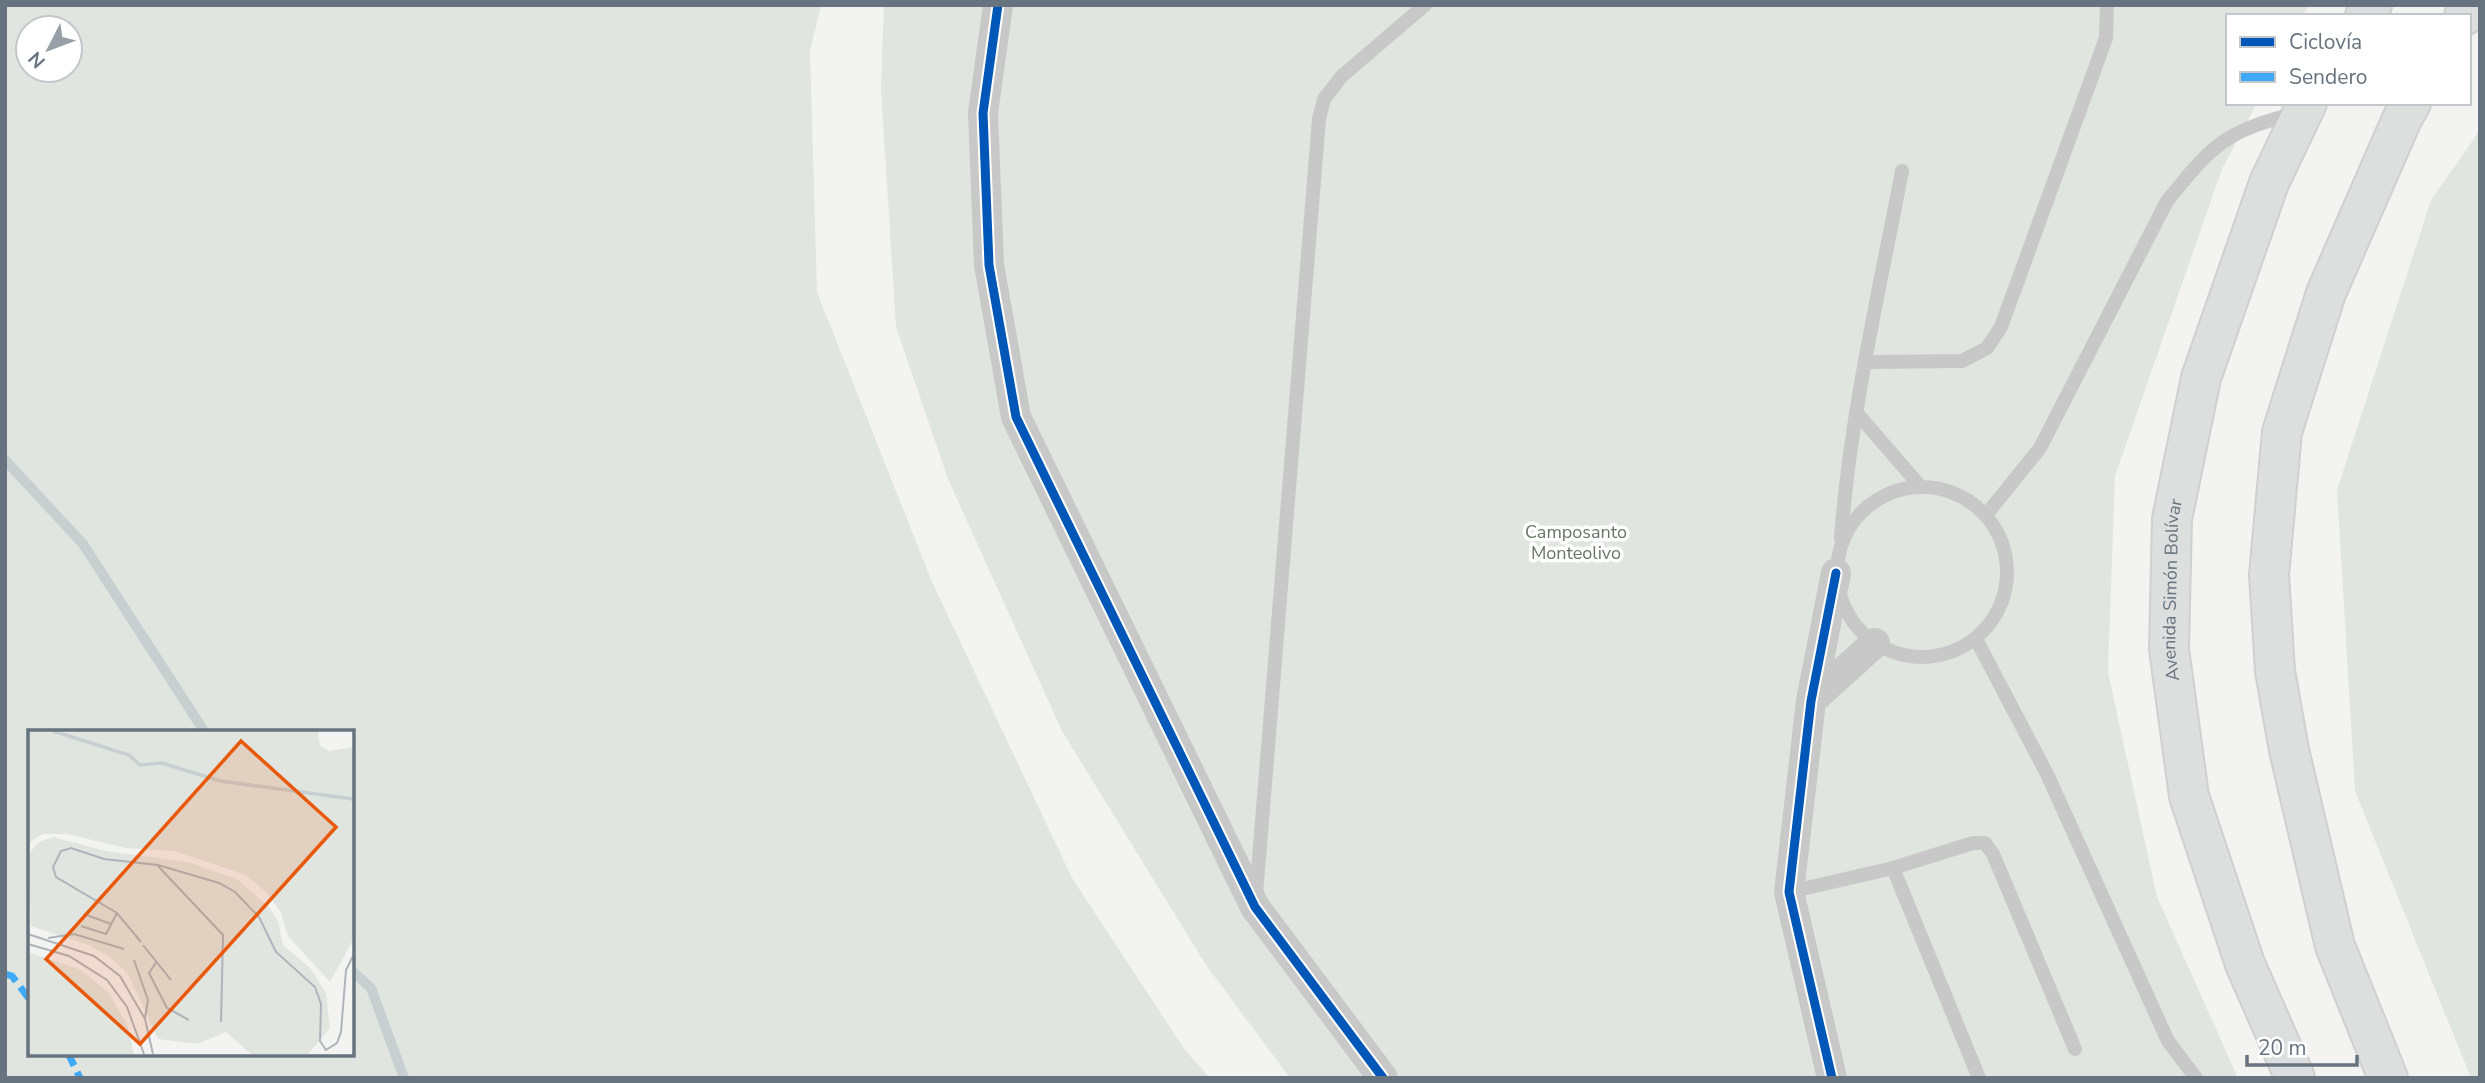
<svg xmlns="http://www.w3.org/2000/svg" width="2485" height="1083" viewBox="0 0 2485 1083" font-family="'Nunito Sans',sans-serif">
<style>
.green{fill:#e1e5e0;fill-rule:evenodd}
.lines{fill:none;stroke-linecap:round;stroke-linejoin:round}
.stream{stroke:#c8cfd1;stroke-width:10}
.highway-casing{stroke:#d0d0d0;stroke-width:42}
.lane{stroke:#c8c8c9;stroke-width:14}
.street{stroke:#c8c8c9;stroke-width:30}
.highway{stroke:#dddede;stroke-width:38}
.quiet{stroke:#3fa9f5;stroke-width:7;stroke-dasharray:14 7;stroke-linecap:butt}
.cycleway-casing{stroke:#fff;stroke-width:13}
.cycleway{stroke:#0057b8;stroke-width:9}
.labels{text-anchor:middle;stroke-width:7;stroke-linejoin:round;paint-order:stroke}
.park-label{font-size:18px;fill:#687765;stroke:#fff}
.street-label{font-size:18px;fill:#67737e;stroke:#fff}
.inset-river{fill:none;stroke:#c8cfd1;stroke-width:3.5}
.inset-road{fill:none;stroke:#aeb4ba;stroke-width:2}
.view{fill:#e8590c;fill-opacity:0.15;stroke:#e8590c;stroke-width:3.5}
.inset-edge{fill:none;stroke:#67737e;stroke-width:3.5}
</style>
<rect width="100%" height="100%" fill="#f3f3f2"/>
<path class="green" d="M 5,5 L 821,5 L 810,51 L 817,292 L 932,582 L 1072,878 L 1185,1050 L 1210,1078 L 5,1078 ZM 28,28 L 70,28 L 70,70 L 28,70 ZM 30,731 L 352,731 L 352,1053 L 30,1053 Z
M 884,5 L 2309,5 L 2303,16 L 2228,16 L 2228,103 L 2257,103 L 2222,169 L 2115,476 L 2108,672 L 2157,897 L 2238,1078 L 1290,1078 L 1206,965 L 1062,731 L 948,479 L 896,327 L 881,89 Z
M 2480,130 L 2480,1078 L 2471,1078 L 2355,791 L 2337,490 L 2431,200 Z"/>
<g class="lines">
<path class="stream" d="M 5,460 L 83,544 L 204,731
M 352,971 L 371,988 L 404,1078"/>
<defs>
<g id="highway">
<path d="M 2365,16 L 2372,5"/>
<path d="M 2464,16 L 2471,5"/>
<path id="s1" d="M 2295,1078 L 2245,964 L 2189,796 L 2169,649 L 2172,519 L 2201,378 L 2269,183 L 2307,103"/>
<path d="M 2388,1078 L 2335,946 L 2289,750 L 2275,671 L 2269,575 L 2282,432 L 2326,293 L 2402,119 L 2411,103"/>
</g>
</defs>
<use href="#highway" class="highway-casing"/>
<path class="lane" d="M 1866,362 L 1962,361 L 1987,348 L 2001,327 L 2106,38 L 2107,5
M 1856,412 L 1920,486
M1837 572a85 85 0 1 1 170 0a85 85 0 1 1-170 0Z
M 1986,515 L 2040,448 L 2167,201 C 2185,180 2204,153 2229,138 C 2250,125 2273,120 2296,113
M 1841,538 C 1850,416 1879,292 1902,171
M 1976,639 L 2047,774 L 2168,1041 L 2196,1078
M 1893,868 L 1979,1078
M 1789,892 L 1893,868 L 1973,843 L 1985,843 L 1993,854 L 2075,1049
M 1256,895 L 1319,119 L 1324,99 L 1342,76 L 1425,5"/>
<path class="street" d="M 998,5 L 983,113 L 989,265 L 1016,417 L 1255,907 L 1383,1078
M 1811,701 L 1875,643
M 1832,1078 L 1789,892 L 1811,701 L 1836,573"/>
<use href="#highway" class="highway"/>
<path class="quiet" d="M 5,974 L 12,976 L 30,1000
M 68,1053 L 80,1078"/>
<defs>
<path id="cycleway" d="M 998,5 L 983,113 L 989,265 L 1016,417 L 1255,907 L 1383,1078
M 1832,1078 L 1789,892 L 1811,701 L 1836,573"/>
</defs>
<use href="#cycleway" class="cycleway-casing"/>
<use href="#cycleway" class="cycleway"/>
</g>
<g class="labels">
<g class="park-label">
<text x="1576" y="538">Camposanto<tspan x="1576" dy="21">Monteolivo</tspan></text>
</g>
<g class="street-label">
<text dy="6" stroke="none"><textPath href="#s1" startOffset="509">Avenida Simón Bolívar</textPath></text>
</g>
</g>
<g transform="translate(28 730)">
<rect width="326" height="326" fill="#f3f3f2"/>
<path d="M 0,1 L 290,1 L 292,16 L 301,21 L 325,17 L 325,210 L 302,252 L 260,206 L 253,183 L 240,164 L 218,145 L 147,121 L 98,118 L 39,104 L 14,104 L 0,114 ZM 25,107 L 78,121 L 160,132 L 209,149 L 241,177 L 250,191 L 255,215 L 283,239 L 298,263 L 302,298 L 280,324 L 223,324 L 198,302 L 170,314 L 130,309 L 100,244 L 83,228 L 60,215 L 3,196 L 0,124 L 11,112 ZM 0,222 L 53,240 L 81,263 L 99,294 L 106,324 L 0,324 Z" fill="#e1e5e0"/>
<path class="inset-river" d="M 25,1 L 101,25 L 112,35 L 134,33 L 192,51 L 325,69"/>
<path class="inset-road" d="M 130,136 L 195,205 L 193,292M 56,184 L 83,194M 53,196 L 78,204 L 89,183M 0,204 L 66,226 L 92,246 L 117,289 L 125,324M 20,208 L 46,204 L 96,219M 113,212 L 89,183 L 28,147 L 25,137 L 33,121 L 43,118 L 76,129 L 130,135 L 191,153 L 207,162 L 231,187 L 248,222 L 287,257 L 293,274 L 292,311 L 298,320 L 309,313 L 313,302 L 318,240 L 325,226M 0,214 L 41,226 L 79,250 L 99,277 L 116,324M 115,215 L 143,250M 106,230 L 120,270 L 117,288M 129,231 L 121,243 L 139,278 L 161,290"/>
<path class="view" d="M 213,11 L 308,97 L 112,314 L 18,229 Z"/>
<rect width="326" height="326" class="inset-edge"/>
</g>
<rect width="2485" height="1083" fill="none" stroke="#67737e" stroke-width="14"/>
<rect x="2226" y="14" width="245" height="91" fill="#ffffff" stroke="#c2c7cb" stroke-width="2"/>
<rect x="2240" y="37" width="35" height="10" fill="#0057b8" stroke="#c2c7cb" stroke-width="2"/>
<text x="2289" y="49" font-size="21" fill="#67737e">Ciclovía</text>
<rect x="2240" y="72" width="35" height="10" fill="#3fa9f5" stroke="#c2c7cb" stroke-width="2"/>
<text x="2289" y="84" font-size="21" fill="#67737e">Sendero</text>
<g transform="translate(49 49) rotate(228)"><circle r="33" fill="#ffffff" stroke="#c2c7cb" stroke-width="2"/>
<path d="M0-5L12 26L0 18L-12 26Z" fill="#98a0a7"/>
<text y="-10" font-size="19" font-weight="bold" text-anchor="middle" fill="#67737e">N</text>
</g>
<path d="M2247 1055v10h110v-10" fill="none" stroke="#67737e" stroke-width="3.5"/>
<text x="2258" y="1055" font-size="21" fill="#67737e" stroke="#ffffff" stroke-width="5" paint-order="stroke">20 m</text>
</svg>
